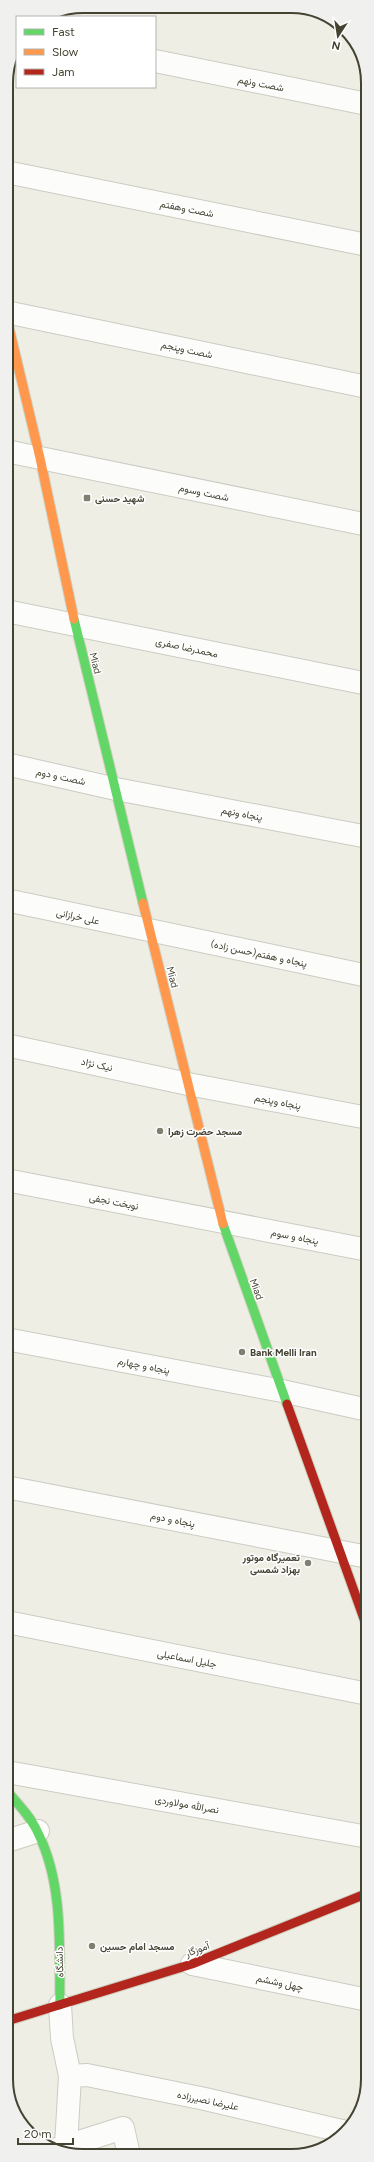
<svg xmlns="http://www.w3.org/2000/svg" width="374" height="2162" viewBox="0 0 374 2162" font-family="Figtree,Vazirmatn,sans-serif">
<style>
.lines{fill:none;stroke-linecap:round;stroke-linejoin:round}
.street-casing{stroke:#ccccc3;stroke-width:24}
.fast-casing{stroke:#cecfbd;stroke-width:11}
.slow-casing{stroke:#cecfbd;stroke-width:11}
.jam-casing{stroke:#cecfbd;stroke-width:11}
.street{stroke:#fcfcfb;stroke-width:22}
.fast{stroke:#63d668;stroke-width:9}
.slow{stroke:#ff974d;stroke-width:9}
.jam{stroke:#b3261e;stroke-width:9}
.poi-dot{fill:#807f71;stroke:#fff;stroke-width:1.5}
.labels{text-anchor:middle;stroke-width:3;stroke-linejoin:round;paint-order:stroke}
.street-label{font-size:10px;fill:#444332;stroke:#fff}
.poi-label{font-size:10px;font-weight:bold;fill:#444332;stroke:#fff;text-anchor:start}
.rim{fill:none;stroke:#444332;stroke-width:2}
</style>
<rect width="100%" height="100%" fill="#eeeee5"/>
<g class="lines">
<defs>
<path id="street" d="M 155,61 L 367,104
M 6,172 L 367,245
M 6,312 L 367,387
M 6,451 L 368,525
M 6,611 L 368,684
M 6,764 L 116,789 L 368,837
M 6,900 L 368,976
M 6,1045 L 188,1084 L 368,1118
M 6,1180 L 368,1250
M 6,1339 L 282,1391 L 368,1410
M 6,1487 L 368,1557
M 7,1622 L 368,1694
M 7,1772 L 368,1837
M 7,1841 L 38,1831
M 192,1964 L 368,2000
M 60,2005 L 62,2038 L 70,2076 L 66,2146
M 70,2076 L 87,2075 L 205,2099 L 346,2132
M 57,2149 L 123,2128 L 129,2155"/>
<path id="fast" d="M 74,619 L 143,903
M 223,1224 L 287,1404
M 7,1791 C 18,1804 31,1817 38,1833 C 64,1885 59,1949 60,2005"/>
<path id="slow" d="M 6,315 L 40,458 L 74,619
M 143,903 L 223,1224"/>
<path id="jam" d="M 287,1404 L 368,1630
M 7,2021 L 192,1964 L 368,1893"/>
</defs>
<use href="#street" class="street-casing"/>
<use href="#fast" class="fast-casing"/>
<use href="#slow" class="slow-casing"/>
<use href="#jam" class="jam-casing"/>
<use href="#street" class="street"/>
<use href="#fast" class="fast"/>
<use href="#slow" class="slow"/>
<use href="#jam" class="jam"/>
</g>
<g class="poi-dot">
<rect x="83" y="494" width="8" height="8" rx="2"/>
<circle cx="160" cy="1131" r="4"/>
<circle cx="242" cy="1352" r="4"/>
<circle cx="308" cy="1563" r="4"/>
<circle cx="92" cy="1946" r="4"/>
</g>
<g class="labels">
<g class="street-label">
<text transform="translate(261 83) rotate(11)" y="4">شصت ونهم</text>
<text transform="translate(187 208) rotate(11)" y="4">شصت وهفتم</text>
<text transform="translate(187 349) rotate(12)" y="4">شصت وپنجم</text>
<text transform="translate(204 492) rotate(12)" y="4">شصت وسوم</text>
<text transform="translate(187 647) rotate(12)" y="4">محمدرضا صفری</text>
<text transform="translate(96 663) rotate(76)" y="4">Miad</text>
<text transform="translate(61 776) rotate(12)" y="4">شصت و دوم</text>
<text transform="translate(242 813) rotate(11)" y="4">پنجاه ونهم</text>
<text transform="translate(78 916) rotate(12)" y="4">علی خرازانی</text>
<text transform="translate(259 953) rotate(12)" y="4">(حسن زاده)پنجاه و هفتم</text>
<text transform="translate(173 977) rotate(76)" y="4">Miad</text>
<text transform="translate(97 1064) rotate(12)" y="4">نیک نژاد</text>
<text transform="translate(278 1101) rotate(11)" y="4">پنجاه وپنجم</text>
<text transform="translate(114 1201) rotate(11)" y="4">نوبخت نجفی</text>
<text transform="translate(295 1236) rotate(11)" y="4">پنجاه و سوم</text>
<text transform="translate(257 1289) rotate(70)" y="4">Miad</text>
<text transform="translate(144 1365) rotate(11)" y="4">پنجاه و چهارم</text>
<text transform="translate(173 1519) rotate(11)" y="4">پنجاه و دوم</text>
<text transform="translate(187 1658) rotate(11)" y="4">جلیل اسماعیلی</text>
<text transform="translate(187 1804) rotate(10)" y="4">نصرالله مولاوردی</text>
<text transform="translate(197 1949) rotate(-21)" y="4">آموزگار</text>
<text transform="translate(59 1962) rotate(-92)" y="4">دانشگاه</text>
<text transform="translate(280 1982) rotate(12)" y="4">چهل وششم</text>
<text transform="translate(208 2100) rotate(12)" y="4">علیرضا نصیرزاده</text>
</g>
<g class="poi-label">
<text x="95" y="502">شهید حسنی</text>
<text x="168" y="1135">مسجد حضرت زهرا</text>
<text x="250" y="1356">Bank Melli Iran</text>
<text x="300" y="1561" text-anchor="end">تعمیرگاه موتور<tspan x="300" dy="12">بهزاد شمسی</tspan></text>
<text x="100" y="1950">مسجد امام حسین</text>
</g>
</g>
<path d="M0 0H374V2162H0ZM83 13H291A70 70 0 0 1 361 83V2079A70 70 0 0 1 291 2149H83A70 70 0 0 1 13 2079V83A70 70 0 0 1 83 13Z" fill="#f0f0ef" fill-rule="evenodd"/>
<path class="rim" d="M83 13H291A70 70 0 0 1 361 83V2079A70 70 0 0 1 291 2149H83A70 70 0 0 1 13 2079V83A70 70 0 0 1 83 13Z"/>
<rect x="16" y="16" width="140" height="72" fill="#ffffff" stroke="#b4b4ad"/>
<rect x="24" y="29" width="20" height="6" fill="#63d668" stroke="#b4b4ad"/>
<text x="52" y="36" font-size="12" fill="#444332">Fast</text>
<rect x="24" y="49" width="20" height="6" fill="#ff974d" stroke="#b4b4ad"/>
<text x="52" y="56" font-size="12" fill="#444332">Slow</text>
<rect x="24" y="69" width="20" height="6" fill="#b3261e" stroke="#b4b4ad"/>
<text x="52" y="76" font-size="12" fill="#444332">Jam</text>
<g transform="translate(338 36) rotate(192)" stroke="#ffffff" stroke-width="3" paint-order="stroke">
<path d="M0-3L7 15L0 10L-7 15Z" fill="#444332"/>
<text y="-6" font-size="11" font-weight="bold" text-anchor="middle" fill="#444332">N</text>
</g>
<path d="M18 2138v6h55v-6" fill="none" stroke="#444332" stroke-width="2"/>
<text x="24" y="2138" font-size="12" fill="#444332" stroke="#ffffff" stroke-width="3" paint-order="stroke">20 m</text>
</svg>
